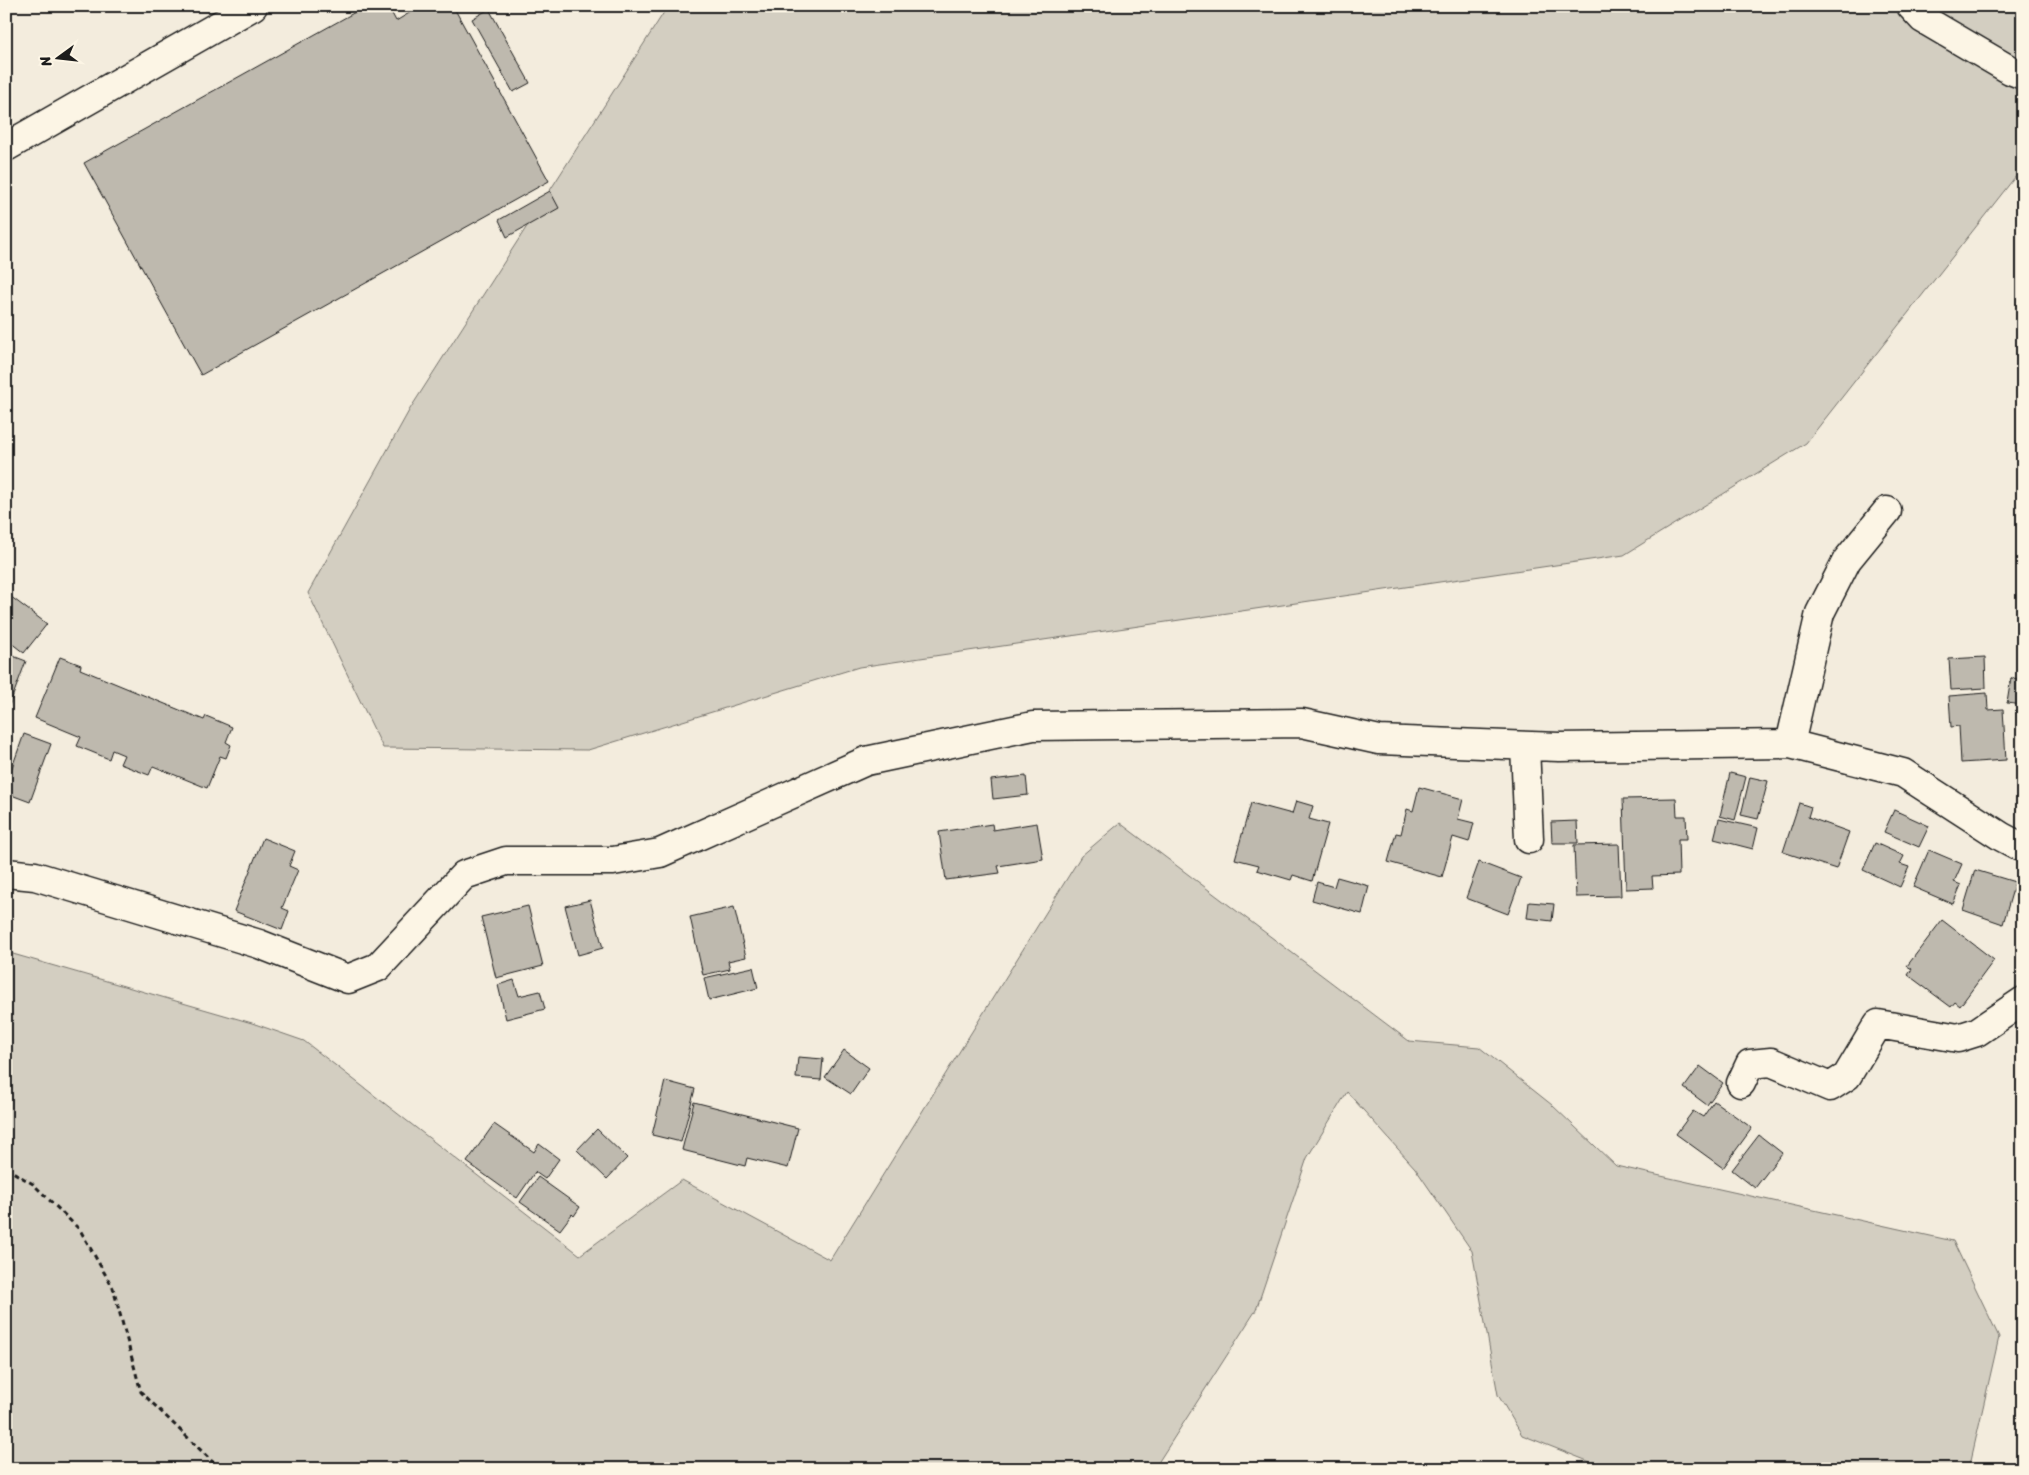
<svg xmlns="http://www.w3.org/2000/svg" width="2029" height="1475" viewBox="0 0 2029 1475" font-family="Sriracha,sans-serif">
<style>
.green{fill:#d3cec1;stroke:#78756e}
.building{fill:#beb9ae;stroke:#1c1c1c}
.lines{fill:none;stroke-linecap:round;stroke-linejoin:round}
.street-casing{stroke:#1c1c1c;stroke-width:31}
.path{stroke:#1c1c1c;stroke-width:3;stroke-dasharray:5 4;stroke-linecap:butt}
.street{stroke:#fcf5e5;stroke-width:28}
</style>
<rect width="100%" height="100%" fill="#f3ecdd"/>
<filter id="ink" filterUnits="userSpaceOnUse"><feTurbulence type="fractalNoise" baseFrequency=".02" numOctaves="2"/><feDisplacementMap in="SourceGraphic" scale="10" xChannelSelector="R" yChannelSelector="G"/><feConvolveMatrix kernelMatrix="1 2 1 2 8 2 1 2 1" color-interpolation-filters="sRGB"/></filter>
<g filter="url(#ink)">
<path class="green" d="M 668,6 L 2023,6 L 2023,167 L 1806,443 L 1624,555 L 859,667 L 588,750 L 383,748 L 308,593 L 410,409 Z
M 1120,823 L 1409,1041 L 1479,1047 L 1552,1105 L 1616,1166 L 1953,1241 L 1999,1337 L 1969,1469 L 1608,1469 L 1522,1435 L 1498,1395 L 1472,1251 L 1415,1168 L 1347,1092 L 1307,1158 L 1256,1310 L 1154,1469 L 6,1469 L 6,952 L 252,1023 L 304,1041 L 580,1255 L 682,1180 L 830,1260 L 1081,856 Z"/>
<path class="building" d="M 366,6 L 388,6 L 396,21 L 421,6 L 453,6 L 549,181 L 201,375 L 84,163 Z
M 489,9 L 530,83 L 513,92 L 472,19 Z
M 550,191 L 559,208 L 507,237 L 499,220 Z
M 6,593 L 47,624 L 24,653 L 6,639 Z
M 13,656 L 26,661 L 6,714 L 6,674 Z
M 60,657 L 81,665 L 80,669 L 204,720 L 206,716 L 232,727 L 226,742 L 231,745 L 226,758 L 220,756 L 207,788 L 153,766 L 149,775 L 120,764 L 124,755 L 112,750 L 109,759 L 77,746 L 81,737 L 35,718 Z
M 1985,657 L 1986,688 L 1951,690 L 1949,659 Z
M 2011,678 L 2023,679 L 2023,705 L 2007,703 Z
M 1987,693 L 1988,710 L 2003,709 L 2006,760 L 1961,763 L 1959,726 L 1951,727 L 1949,696 Z
M 24,734 L 51,744 L 30,802 L 6,793 L 6,784 Z
M 1730,773 L 1746,777 L 1735,820 L 1720,816 Z
M 1026,776 L 1028,795 L 993,799 L 991,780 Z
M 1750,777 L 1768,781 L 1758,819 L 1741,815 Z
M 1419,787 L 1463,799 L 1458,819 L 1474,823 L 1469,842 L 1453,837 L 1442,877 L 1388,862 L 1396,833 L 1401,834 L 1407,809 L 1413,811 Z
M 1676,798 L 1677,816 L 1686,816 L 1687,839 L 1678,839 L 1679,875 L 1652,876 L 1653,888 L 1626,889 L 1623,799 Z
M 1296,801 L 1313,806 L 1309,819 L 1328,824 L 1312,881 L 1293,875 L 1291,880 L 1257,870 L 1259,865 L 1235,859 L 1251,803 L 1292,814 Z
M 1799,803 L 1811,807 L 1808,817 L 1849,832 L 1836,869 L 1783,852 Z
M 1894,810 L 1929,826 L 1919,847 L 1884,832 Z
M 1719,819 L 1758,828 L 1753,849 L 1714,839 Z
M 1577,821 L 1578,843 L 1552,843 L 1551,822 Z
M 1037,823 L 1043,859 L 998,866 L 1000,873 L 946,880 L 939,832 L 992,824 L 993,830 Z
M 263,838 L 295,851 L 289,866 L 298,870 L 282,908 L 289,911 L 282,930 L 234,911 Z
M 1875,843 L 1904,856 L 1900,864 L 1909,867 L 1900,887 L 1863,870 Z
M 1619,844 L 1621,896 L 1576,897 L 1574,845 Z
M 1929,850 L 1962,864 L 1954,882 L 1961,885 L 1953,904 L 1913,887 Z
M 1479,862 L 1521,878 L 1508,914 L 1466,898 Z
M 1975,870 L 2015,882 L 2003,924 L 1963,910 Z
M 1337,877 L 1369,886 L 1362,914 L 1312,900 L 1317,882 L 1334,887 Z
M 590,900 L 603,948 L 578,955 L 565,906 Z
M 1529,902 L 1554,904 L 1552,921 L 1527,918 Z
M 528,906 L 543,966 L 496,978 L 481,917 Z
M 734,907 L 746,957 L 728,961 L 730,969 L 703,975 L 690,917 Z
M 1942,920 L 1994,960 L 1960,1006 L 1955,1002 L 1951,1007 L 1908,975 L 1912,969 L 1907,966 Z
M 753,967 L 758,988 L 709,1000 L 704,978 Z
M 514,980 L 519,996 L 540,991 L 545,1009 L 506,1019 L 498,985 Z
M 844,1050 L 869,1068 L 851,1094 L 825,1077 Z
M 798,1057 L 823,1059 L 821,1080 L 796,1078 Z
M 1700,1066 L 1723,1083 L 1707,1105 L 1684,1088 Z
M 665,1081 L 695,1089 L 681,1142 L 652,1135 Z
M 1714,1101 L 1752,1128 L 1723,1168 L 1676,1134 L 1693,1111 L 1703,1117 Z
M 694,1102 L 798,1128 L 788,1168 L 747,1158 L 745,1166 L 682,1150 Z
M 494,1124 L 534,1152 L 539,1144 L 559,1159 L 545,1179 L 535,1172 L 517,1198 L 467,1162 Z
M 597,1129 L 627,1158 L 607,1179 L 577,1150 Z
M 1759,1135 L 1782,1153 L 1755,1188 L 1732,1170 Z
M 538,1177 L 580,1207 L 574,1216 L 572,1214 L 560,1230 L 520,1202 Z"/>
<g class="lines">
<defs>
<path id="street" d="M 1911,6 L 1923,19 L 2010,70 L 2023,75
M 6,147 L 253,6
M 1790,744 L 1820,613 L 1847,560 L 1887,511
M 1525,746 L 1529,839
M 6,873 L 35,876 L 259,944 L 348,979 L 378,967 L 464,875 L 506,861 L 613,861 L 660,853 L 866,761 L 1033,726 L 1302,723 L 1379,740 L 1559,747 L 1790,744 L 1903,773 L 2002,837 L 2023,848
M 1741,1083 L 1750,1064 L 1771,1062 L 1830,1087 L 1847,1076 L 1878,1024 L 1958,1038 L 1977,1032 L 2023,1001"/>
</defs>
<use href="#street" class="street-casing"/>
<path class="path" d="M 6,1168 L 33,1184 L 80,1230 L 113,1288 L 141,1392 L 220,1469"/>
<use href="#street" class="street"/>
</g>
</g>
<rect width="2029" height="1475" fill="none" stroke="#fcf5e5" stroke-width="25"/>
<rect x="12" y="12" width="2004" height="1450" fill="none" stroke="#1c1c1c" stroke-width="2" filter="url(#ink)"/>
<g transform="translate(58 58) rotate(255)" stroke="#fcf5e5" stroke-width="4" paint-order="stroke">
<path d="M0-4L9 19L0 12L-9 19Z" fill="#1c1c1c"/>
<text y="-8" font-size="14" font-weight="bold" text-anchor="middle" fill="#1c1c1c">N</text>
</g>
</svg>
